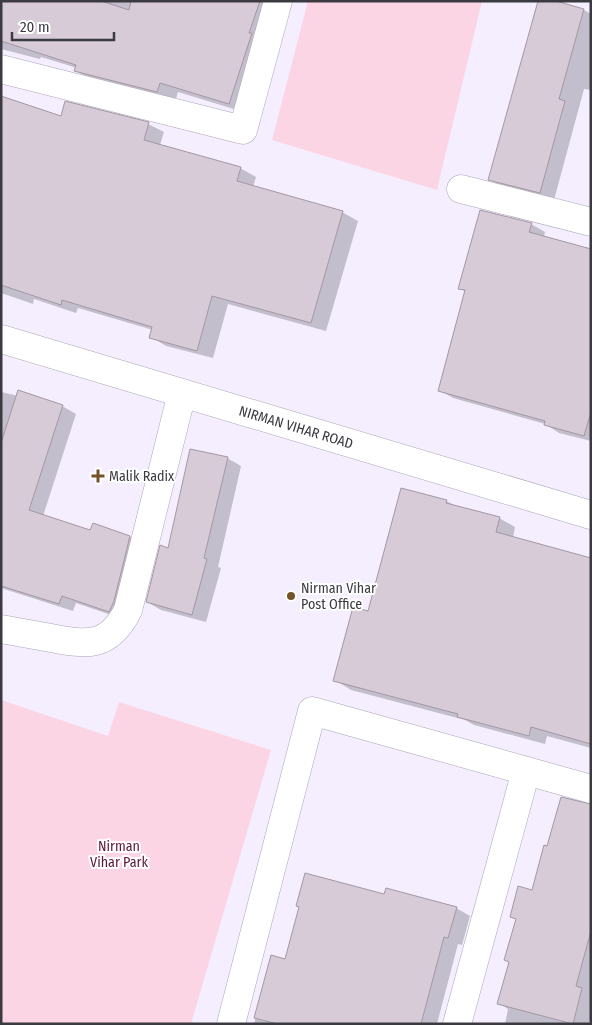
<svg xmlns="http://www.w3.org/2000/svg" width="592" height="1025" viewBox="0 0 592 1025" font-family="'Fira Sans Condensed',sans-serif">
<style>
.green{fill:#fcd5e4}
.shadow{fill:#0003}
.building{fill:#d8cbd8;stroke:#a497a3}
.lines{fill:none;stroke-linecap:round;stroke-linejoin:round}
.minor-casing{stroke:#aba5b5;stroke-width:29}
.minor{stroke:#fff;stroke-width:28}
.poi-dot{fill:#74532a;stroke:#fff;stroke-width:2}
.labels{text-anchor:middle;stroke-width:4;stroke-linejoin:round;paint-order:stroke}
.street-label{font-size:14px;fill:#3c3a41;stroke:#fff}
.poi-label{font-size:14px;fill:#3c3a41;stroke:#fff;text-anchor:start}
.park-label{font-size:14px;fill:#5c173b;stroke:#fff}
</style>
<rect width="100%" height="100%" fill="#f4eeff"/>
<path class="green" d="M 308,1 L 482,1 L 437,190 L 272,140 Z
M 1,700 L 108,736 L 119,702 L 271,750 L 191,1024 L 1,1024 Z"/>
<path class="shadow" d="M 1,1 L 281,1 L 247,113 L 178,92 L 175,102 L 94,81 L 76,71 L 77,68 L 41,57 L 40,59 L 1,49 Z
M 584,10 L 591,14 L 591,90 L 584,89 L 554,200 L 503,187 L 489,179 Z
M 1,97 L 62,118 L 148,124 L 164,132 L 160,145 L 240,168 L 256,177 L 253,187 L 342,212 L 358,221 L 326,331 L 228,304 L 213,358 L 166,346 L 151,337 L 153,330 L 78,308 L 76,313 L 34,299 L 33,304 L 1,293 Z
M 531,224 L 545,232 L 544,237 L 591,250 L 591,441 L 559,433 L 545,424 L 453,398 L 439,390 L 466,292 L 459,288 Z
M 1,392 L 62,406 L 76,414 L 43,516 L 91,532 L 94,525 L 130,537 L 144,545 L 123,619 L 76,603 L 73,611 L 1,588 Z
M 227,458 L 241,466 L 218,567 L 221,568 L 206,622 L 161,610 L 147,602 L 169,550 Z
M 446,501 L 456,506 L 499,518 L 515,527 L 513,538 L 591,559 L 591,748 L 547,736 L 545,744 L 474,725 L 465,720 L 351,690 L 335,680 L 369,612 Z
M 591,805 L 591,1016 L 589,1024 L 505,1024 L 508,1009 L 499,1003 L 510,962 L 517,920 L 511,916 L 533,892 L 548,847 Z
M 385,896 L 456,908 L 470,916 L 462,945 L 458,944 L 437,1024 L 254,1024 L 272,957 L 286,961 Z"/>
<path class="building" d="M 1,1 L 101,1 L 129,10 L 131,1 L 260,1 L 249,33 L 252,33 L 229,104 L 160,83 L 157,92 L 74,71 L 76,65 L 1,41 Z
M 538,1 L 556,1 L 584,9 L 559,99 L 565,101 L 540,193 L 488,180 Z
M 1,96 L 61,116 L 65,101 L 149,122 L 144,140 L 241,167 L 237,181 L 343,211 L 311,323 L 212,296 L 197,351 L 149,338 L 152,327 L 62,300 L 61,305 L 1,285 Z
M 480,210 L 532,223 L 529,232 L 591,249 L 591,412 L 584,436 L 544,425 L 545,421 L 438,391 L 465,290 L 458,289 Z
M 18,390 L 63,405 L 29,510 L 90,530 L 93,523 L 130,536 L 114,601 L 109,612 L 62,596 L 59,604 L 1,586 L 1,443 Z
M 190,449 L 228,457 L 204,558 L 207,559 L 192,615 L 146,602 L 160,545 L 168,548 Z
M 401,488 L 447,500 L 446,503 L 500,517 L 496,532 L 591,558 L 591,744 L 531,727 L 529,736 L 457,717 L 458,714 L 333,681 L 353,607 L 368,611 Z
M 561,797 L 591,804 L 591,931 L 576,986 L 582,988 L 573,1024 L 497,1004 L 509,962 L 504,960 L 516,919 L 510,917 L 518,886 L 532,890 L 544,845 L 547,846 Z
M 305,873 L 384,894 L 386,888 L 457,907 L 448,938 L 444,937 L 421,1024 L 278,1024 L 254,1018 L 271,955 L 285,959 L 299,907 L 296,906 Z"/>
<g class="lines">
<defs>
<g id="minor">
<path d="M 1,69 L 243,130 L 278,1"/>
<path d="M 461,189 L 591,222"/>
<path id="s1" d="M 1,339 L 591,515"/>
<path d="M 1,629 C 18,632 34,635 51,638 C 87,645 109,648 128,610 L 182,393"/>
<path d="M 231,1024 L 312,711 L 591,789"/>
<path d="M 457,1024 L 526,771"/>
</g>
</defs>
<use href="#minor" class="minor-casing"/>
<use href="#minor" class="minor"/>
</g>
<g class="poi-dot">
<path d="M95.5 468.5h5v5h5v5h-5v5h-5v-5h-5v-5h5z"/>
<circle cx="291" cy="596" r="5"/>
</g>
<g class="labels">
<g class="street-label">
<text dy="5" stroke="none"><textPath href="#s1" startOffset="308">NIRMAN VIHAR ROAD</textPath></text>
</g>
<g class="poi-label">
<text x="109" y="481">Malik Radix</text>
<text x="301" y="593">Nirman Vihar<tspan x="301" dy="16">Post Office</tspan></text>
</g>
<g class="park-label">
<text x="119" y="851">Nirman<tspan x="119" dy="16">Vihar Park</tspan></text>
</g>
</g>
<rect width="592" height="1025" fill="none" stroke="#3c3a41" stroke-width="5"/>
<path d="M12 32v8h102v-8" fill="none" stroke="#3c3a41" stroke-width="2.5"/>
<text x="20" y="32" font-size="15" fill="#3c3a41" stroke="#ffffff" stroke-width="4" paint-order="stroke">20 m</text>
</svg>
